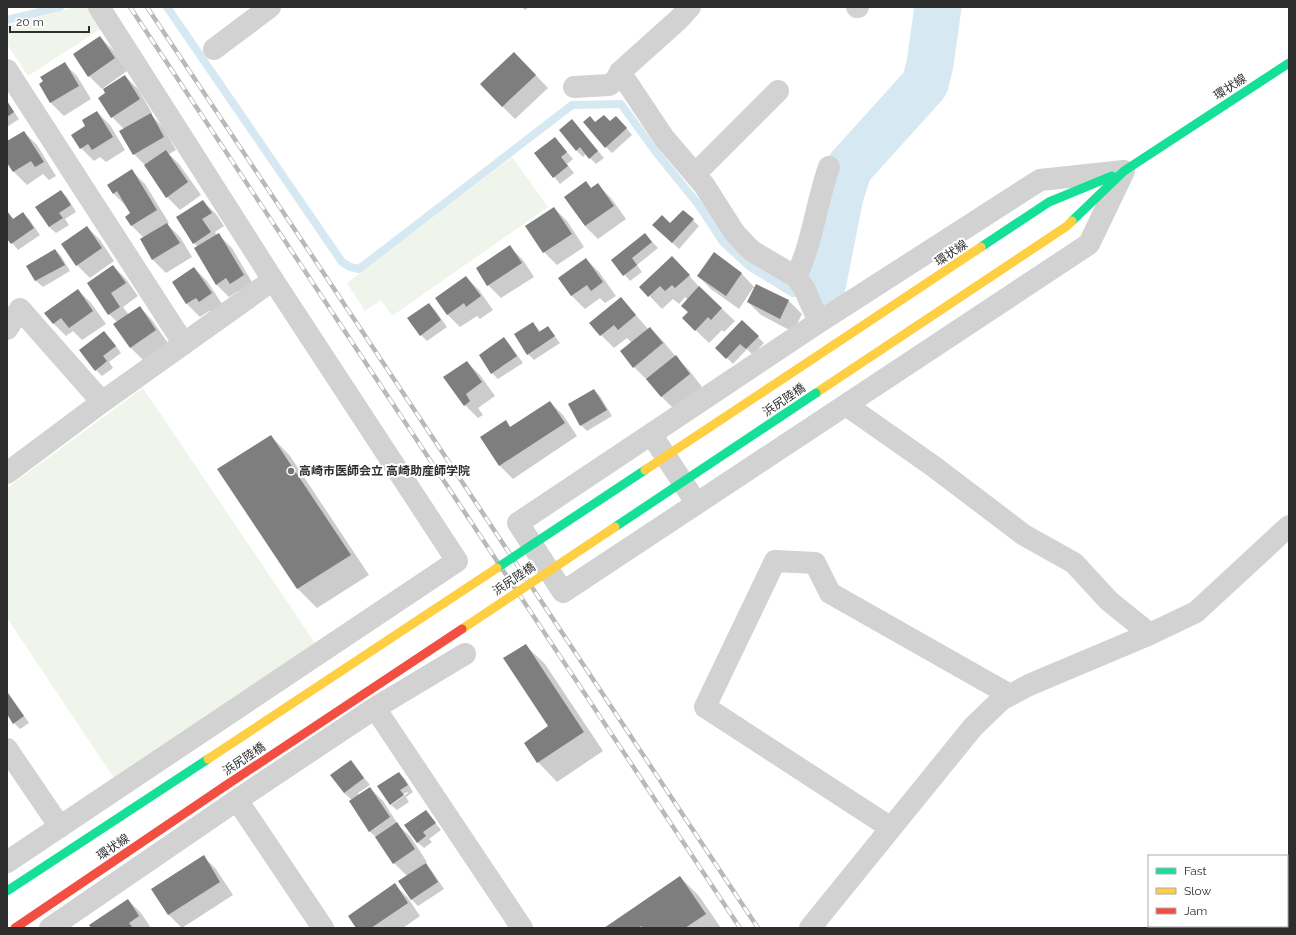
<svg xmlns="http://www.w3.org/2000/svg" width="1296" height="935" viewBox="0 0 1296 935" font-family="Raleway,'Noto Sans JP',sans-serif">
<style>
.green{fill:#f0f5eb}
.shadow{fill:#0003}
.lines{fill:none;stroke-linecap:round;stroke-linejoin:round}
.stream{stroke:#d6e9f2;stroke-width:8}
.river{stroke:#d6e9f2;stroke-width:47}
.building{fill:#7e7e7e}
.street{stroke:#d2d2d2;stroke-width:22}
.fast{stroke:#16e098;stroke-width:9}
.slow{stroke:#ffcf43;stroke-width:9}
.jam{stroke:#f24e42;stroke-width:9}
.rail-casing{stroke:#b9b9b9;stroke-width:4.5}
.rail{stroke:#fff;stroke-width:3;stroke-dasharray:9;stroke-linecap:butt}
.fast-bridge{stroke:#16e098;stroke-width:9}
.slow-bridge{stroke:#ffcf43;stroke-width:9}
.jam-bridge{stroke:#f24e42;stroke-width:9}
.poi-dot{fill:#767676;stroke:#fff;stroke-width:1.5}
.labels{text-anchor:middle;stroke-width:4;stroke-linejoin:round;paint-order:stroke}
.street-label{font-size:12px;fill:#2d2d2d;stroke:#fff}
.poi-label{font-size:12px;font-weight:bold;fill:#2d2d2d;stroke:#fff;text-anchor:start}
</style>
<rect width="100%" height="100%" fill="#fff"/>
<path class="green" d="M 75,7 L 88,7 L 102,28 L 28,76 L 7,44 L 7,26 Z
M 512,157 L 548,207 L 392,316 L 381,300 L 365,311 L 347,283 Z
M 143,388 L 317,646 L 114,778 L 7,618 L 7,488 Z"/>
<path class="shadow" d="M 41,7 L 52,7 L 46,12 Z
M 522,7 L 529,7 L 525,10 Z
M 100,37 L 113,50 L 127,71 L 102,89 L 89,76 Z
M 64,63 L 77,76 L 91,99 L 64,116 L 51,103 L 40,84 Z
M 527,66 L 548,88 L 515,119 L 502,106 Z
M 125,76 L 138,89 L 152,113 L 150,114 L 163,127 L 176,150 L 169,154 L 179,164 L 201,195 L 180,210 L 167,197 L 148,168 L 134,154 L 124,129 L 112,117 Z
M 7,101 L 19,119 L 7,127 Z
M 97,112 L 110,125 L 125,150 L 106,162 L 100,157 L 94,161 L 81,148 L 87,126 Z
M 572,120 L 604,158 L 596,164 L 586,154 L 583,157 L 576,150 Z
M 596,123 L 622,123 L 632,135 L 612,153 L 606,147 Z
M 24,132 L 37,145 L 56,176 L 49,180 L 43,174 L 27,185 L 14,172 L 7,161 L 7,142 Z
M 555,138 L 573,159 L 567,164 L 574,173 L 560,184 L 535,153 Z
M 132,171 L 145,184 L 169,223 L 167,224 L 180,237 L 192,257 L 166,273 L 153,260 L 141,240 L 144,238 L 131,225 L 131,214 L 126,206 L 113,193 Z
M 586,183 L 592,189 L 598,185 L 611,198 L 626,219 L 598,239 L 585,226 Z
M 61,191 L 67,197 L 76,212 L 65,219 L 69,225 L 56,233 L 49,227 L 37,207 Z
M 203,201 L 216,214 L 224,226 L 215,232 L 217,236 L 219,235 L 232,248 L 256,289 L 238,291 L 229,297 L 216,284 L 198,247 L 194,243 Z
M 554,208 L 567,221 L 584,247 L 557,265 L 544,252 L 527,226 Z
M 7,212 L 14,220 L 23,213 L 29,219 L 40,235 L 18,250 L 7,237 Z
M 693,220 L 699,226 L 679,249 L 660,231 Z
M 87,227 L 100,240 L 114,261 L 90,278 L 77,265 Z
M 645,234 L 658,248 L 637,265 L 642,272 L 630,281 L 612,260 Z
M 510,247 L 523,260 L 534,277 L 501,298 L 488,285 Z
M 55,250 L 61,256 L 70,271 L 43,287 L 36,281 L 27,266 Z
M 714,254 L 742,274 L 755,288 L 757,285 L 789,301 L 802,314 L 793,332 L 761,315 L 748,302 L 755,289 L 753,288 L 739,309 L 711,289 L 698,276 Z
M 586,259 L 599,272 L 616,296 L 605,303 L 600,298 L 585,309 L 572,296 L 560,278 Z
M 113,266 L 126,279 L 138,296 L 123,307 L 129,315 L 140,307 L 152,320 L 168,343 L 143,360 L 130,347 L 117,322 L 109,314 Z
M 194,268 L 207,281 L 224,307 L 213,314 L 209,311 L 200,317 L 187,304 L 173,282 Z
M 685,271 L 701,289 L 735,321 L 724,332 L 722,330 L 709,343 L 683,318 L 689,312 L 688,300 L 685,297 L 679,304 L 673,299 L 662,309 L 641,287 Z
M 466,277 L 479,290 L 493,310 L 480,319 L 477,316 L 460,327 L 447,314 Z
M 78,290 L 91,303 L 106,324 L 82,340 L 73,331 L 66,336 L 53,323 Z
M 621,298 L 648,329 L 650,328 L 663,341 L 676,357 L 689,370 L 702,387 L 674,409 L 661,396 L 648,380 L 647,380 L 634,367 L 621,351 L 632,343 L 627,338 L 614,348 L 601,335 Z
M 429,304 L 435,310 L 447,327 L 427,341 L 421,335 Z
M 742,321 L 764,343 L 753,355 L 747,349 L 733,364 L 717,348 Z
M 533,323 L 541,332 L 548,327 L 560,343 L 534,360 L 528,354 Z
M 110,338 L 121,353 L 109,362 L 113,368 L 102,376 L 96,370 Z
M 504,338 L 510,345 L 523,363 L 498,379 L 492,373 Z
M 467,362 L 480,375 L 495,396 L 478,408 L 483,415 L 478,418 L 465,405 L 445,378 Z
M 594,390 L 600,396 L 612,416 L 587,431 L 581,425 Z
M 550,402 L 563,415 L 577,436 L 513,479 L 500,466 L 482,438 L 506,422 L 511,428 Z
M 271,436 L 290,456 L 369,575 L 317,608 L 298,589 L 219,470 Z
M 525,645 L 545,664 L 603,751 L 557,782 L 538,762 L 525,743 L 550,727 Z
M 7,691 L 29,723 L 20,729 L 14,723 L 7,712 Z
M 351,761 L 370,785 L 358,793 L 359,795 L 370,788 L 383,801 L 399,826 L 410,836 L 427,862 L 425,864 L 432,871 L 444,889 L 418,906 L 412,900 L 407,876 L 394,863 L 377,838 L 369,831 L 352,800 L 344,793 Z
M 399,773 L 405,779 L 413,792 L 406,797 L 409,802 L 397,810 L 391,805 L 408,793 L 407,792 L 390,803 Z
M 426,811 L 441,830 L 429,839 L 432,842 L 424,848 L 417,842 Z
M 203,856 L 216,869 L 233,895 L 182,928 L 169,915 L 152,889 Z
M 680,877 L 699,896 L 721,928 L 606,928 Z
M 395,885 L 408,898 L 420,916 L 403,928 L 357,928 Z
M 128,900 L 141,913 L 151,928 L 92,928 Z"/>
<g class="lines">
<path class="stream" d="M 167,7 L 342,262 L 350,267 L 359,269 L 572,105 L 621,104 L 655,151 L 698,204 L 723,242 L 749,266 L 793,293 L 822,287
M 7,20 L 60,7"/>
<path class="river" d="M 822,287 L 840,196 L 849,168 L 925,84 L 930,64 L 938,7"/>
</g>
<path class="building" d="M 100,36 L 115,58 L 88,77 L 73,54 Z
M 514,52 L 536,75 L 502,107 L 480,84 Z
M 65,62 L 79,86 L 50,103 L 39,84 L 43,81 L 40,77 Z
M 125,75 L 140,99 L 111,118 L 98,98 L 105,93 L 103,89 Z
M 7,101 L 14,112 L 7,117 Z
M 97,111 L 113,137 L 92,150 L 88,144 L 80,149 L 71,135 L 85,126 L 82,120 Z
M 151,113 L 164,137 L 133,155 L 119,131 Z
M 604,115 L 610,121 L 616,116 L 627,128 L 605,148 L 583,122 L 590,116 L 595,122 Z
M 572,119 L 598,151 L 589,159 L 580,147 L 576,151 L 559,130 Z
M 24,131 L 44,162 L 35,167 L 31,161 L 13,172 L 7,163 L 7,141 Z
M 555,137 L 567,152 L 561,157 L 568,166 L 553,178 L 534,153 Z
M 166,150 L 188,182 L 166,198 L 144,165 Z
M 132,169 L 157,210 L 131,226 L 125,217 L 130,213 L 117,191 L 113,194 L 107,185 Z
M 586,181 L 591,188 L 598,183 L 614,206 L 585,226 L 564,197 Z
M 61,190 L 71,205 L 59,213 L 63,218 L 49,227 L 35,207 Z
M 203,200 L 212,213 L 202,219 L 211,232 L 193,244 L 176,217 Z
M 554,207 L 572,234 L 543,253 L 525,226 Z
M 683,210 L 694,219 L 672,243 L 652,225 L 662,215 L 670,223 Z
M 7,211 L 13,219 L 23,212 L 34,228 L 11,244 L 7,239 Z
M 167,223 L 180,243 L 152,260 L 140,239 Z
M 87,226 L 102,248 L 76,266 L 61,244 Z
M 219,233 L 244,275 L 230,284 L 226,278 L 216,285 L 194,248 Z
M 645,233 L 652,242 L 632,258 L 637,265 L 623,276 L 611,260 Z
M 510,245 L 522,263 L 487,286 L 476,268 Z
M 55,249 L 65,265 L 35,281 L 26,266 Z
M 714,252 L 742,273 L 726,296 L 697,276 Z
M 672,256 L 690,275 L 675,288 L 672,285 L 665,291 L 660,286 L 648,297 L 639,287 Z
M 586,258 L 603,282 L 591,291 L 587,285 L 571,296 L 558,278 Z
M 113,265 L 126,283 L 111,293 L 120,307 L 108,315 L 87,283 Z
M 194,267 L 212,293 L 199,302 L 196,298 L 186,304 L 172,282 Z
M 466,276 L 481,296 L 466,307 L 464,303 L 447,315 L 435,298 Z
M 756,284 L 789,300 L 780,319 L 747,302 Z
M 699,286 L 722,308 L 711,320 L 708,317 L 695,331 L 682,318 L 688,312 L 681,306 Z
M 78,289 L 93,311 L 69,328 L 61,318 L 53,324 L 44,313 Z
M 621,297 L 636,315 L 618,330 L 614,325 L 600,336 L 589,323 Z
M 429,303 L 441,320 L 420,336 L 407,318 Z
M 140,306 L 156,330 L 130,348 L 113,324 Z
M 742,320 L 759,336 L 746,349 L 740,344 L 726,359 L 715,348 Z
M 533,322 L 539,332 L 548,326 L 555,336 L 527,355 L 514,334 Z
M 650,327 L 663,343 L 633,368 L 620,351 Z
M 104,331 L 116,346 L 103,356 L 107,361 L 95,371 L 79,350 Z
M 504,337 L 517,356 L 491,374 L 479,355 Z
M 676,355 L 690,374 L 661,397 L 646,379 Z
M 467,361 L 482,382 L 466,394 L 470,401 L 464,406 L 443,377 Z
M 594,389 L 607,410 L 580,426 L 568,404 Z
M 550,401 L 565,423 L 499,466 L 480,437 L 506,420 L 510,427 Z
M 271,435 L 351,555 L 297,589 L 217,469 Z
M 526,644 L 584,732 L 537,763 L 524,743 L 548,726 L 503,658 Z
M 7,692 L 24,716 L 13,724 L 7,714 Z
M 351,760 L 364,778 L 344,793 L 330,775 Z
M 399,772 L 408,785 L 400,790 L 404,795 L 390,805 L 377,786 Z
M 370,787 L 390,817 L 369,832 L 349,801 Z
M 426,810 L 436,823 L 423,832 L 426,836 L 417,843 L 404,825 Z
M 397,822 L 415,849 L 393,864 L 375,837 Z
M 204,855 L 220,882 L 168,915 L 151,889 Z
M 426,863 L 438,882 L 411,900 L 398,881 Z
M 680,876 L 706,914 L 685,928 L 643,928 L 641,926 L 638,928 L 604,928 Z
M 395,883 L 408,903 L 371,928 L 356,928 L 348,916 Z
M 128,899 L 139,916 L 129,923 L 133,928 L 91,928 L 89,925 Z"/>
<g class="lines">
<path class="street" d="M 857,7 L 858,7
M 214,49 L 270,7
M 7,70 L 184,344
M 620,72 L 678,20 L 690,7
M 574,87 L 609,85 L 616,80 L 620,72 L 664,138 L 704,185 L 734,232 L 743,242 L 752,251 L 796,277 L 804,288 L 819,322
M 1124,171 L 1089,244 L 563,592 L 518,523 L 819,322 L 1040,180 Z
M 695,174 L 778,91
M 796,277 C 813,241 816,204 829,167
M 7,329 L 20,309 L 102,402
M 846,405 L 933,466 L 1024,535 L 1074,563 L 1109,601 L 1150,634
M 655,440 L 693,498
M 7,473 L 102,402 L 273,280
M 375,708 L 522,928
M 7,749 L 60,827
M 237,800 L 323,928
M 891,828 L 705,707 L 775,561 L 815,563 L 830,593 L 1010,695
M 7,862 L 457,561 L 273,280 L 99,7
M 50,928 L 237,800 L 375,708 L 465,654
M 810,928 L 973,727 L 1001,700 L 1029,685 L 1150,634 L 1196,612 L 1289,526"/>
<path class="fast" d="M 1072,221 L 1124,171 L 1289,63
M 981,247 L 1049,202 L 1112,176
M 7,891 L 208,759
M 1235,928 L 1238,926"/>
<path class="slow" d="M 799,368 L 981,247
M 816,393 L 1067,226 L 1072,221"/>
<path class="jam" d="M 1287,895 L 1289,894
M 15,928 L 225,786"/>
<defs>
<path id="rail" d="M 130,7 L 740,928
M 147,7 L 758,928"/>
</defs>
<use href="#rail" class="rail-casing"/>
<use href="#rail" class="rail"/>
<path class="fast-bridge" d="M 615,527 L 816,393
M 497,568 L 645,470"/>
<path class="slow-bridge" d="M 645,470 L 799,368
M 462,629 L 615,527
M 208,759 L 497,568"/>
<path class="jam-bridge" d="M 225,786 L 462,629"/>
</g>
<circle class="poi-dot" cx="291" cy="471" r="4"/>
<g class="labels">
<g class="street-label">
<text transform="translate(1230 87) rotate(-33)" y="4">環状線</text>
<text transform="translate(951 253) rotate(-34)" y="4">環状線</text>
<text transform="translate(784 400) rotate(-34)" y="4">浜尻陸橋</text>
<text transform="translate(514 579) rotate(-34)" y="4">浜尻陸橋</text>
<text transform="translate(244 759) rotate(-34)" y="4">浜尻陸橋</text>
<text transform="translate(113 847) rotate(-34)" y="4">環状線</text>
</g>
<g class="poi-label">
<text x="299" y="475">高崎市医師会立 高崎助産師学院</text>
</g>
</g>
<rect width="1296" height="935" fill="none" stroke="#2d2d2d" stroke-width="16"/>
<rect x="1148" y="855" width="140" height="72" fill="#ffffff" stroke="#ababab"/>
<rect x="1156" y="868" width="20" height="6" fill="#16e098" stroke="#ababab"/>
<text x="1184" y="875" font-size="12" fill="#2d2d2d">Fast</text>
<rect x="1156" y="888" width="20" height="6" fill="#ffcf43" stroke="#ababab"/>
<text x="1184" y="895" font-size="12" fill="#2d2d2d">Slow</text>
<rect x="1156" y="908" width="20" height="6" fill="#f24e42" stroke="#ababab"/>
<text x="1184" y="915" font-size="12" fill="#2d2d2d">Jam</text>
<path d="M10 26v6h79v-6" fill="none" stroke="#2d2d2d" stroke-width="2"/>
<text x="16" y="26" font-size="12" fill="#2d2d2d" stroke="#ffffff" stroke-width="3" paint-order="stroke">20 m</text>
</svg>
